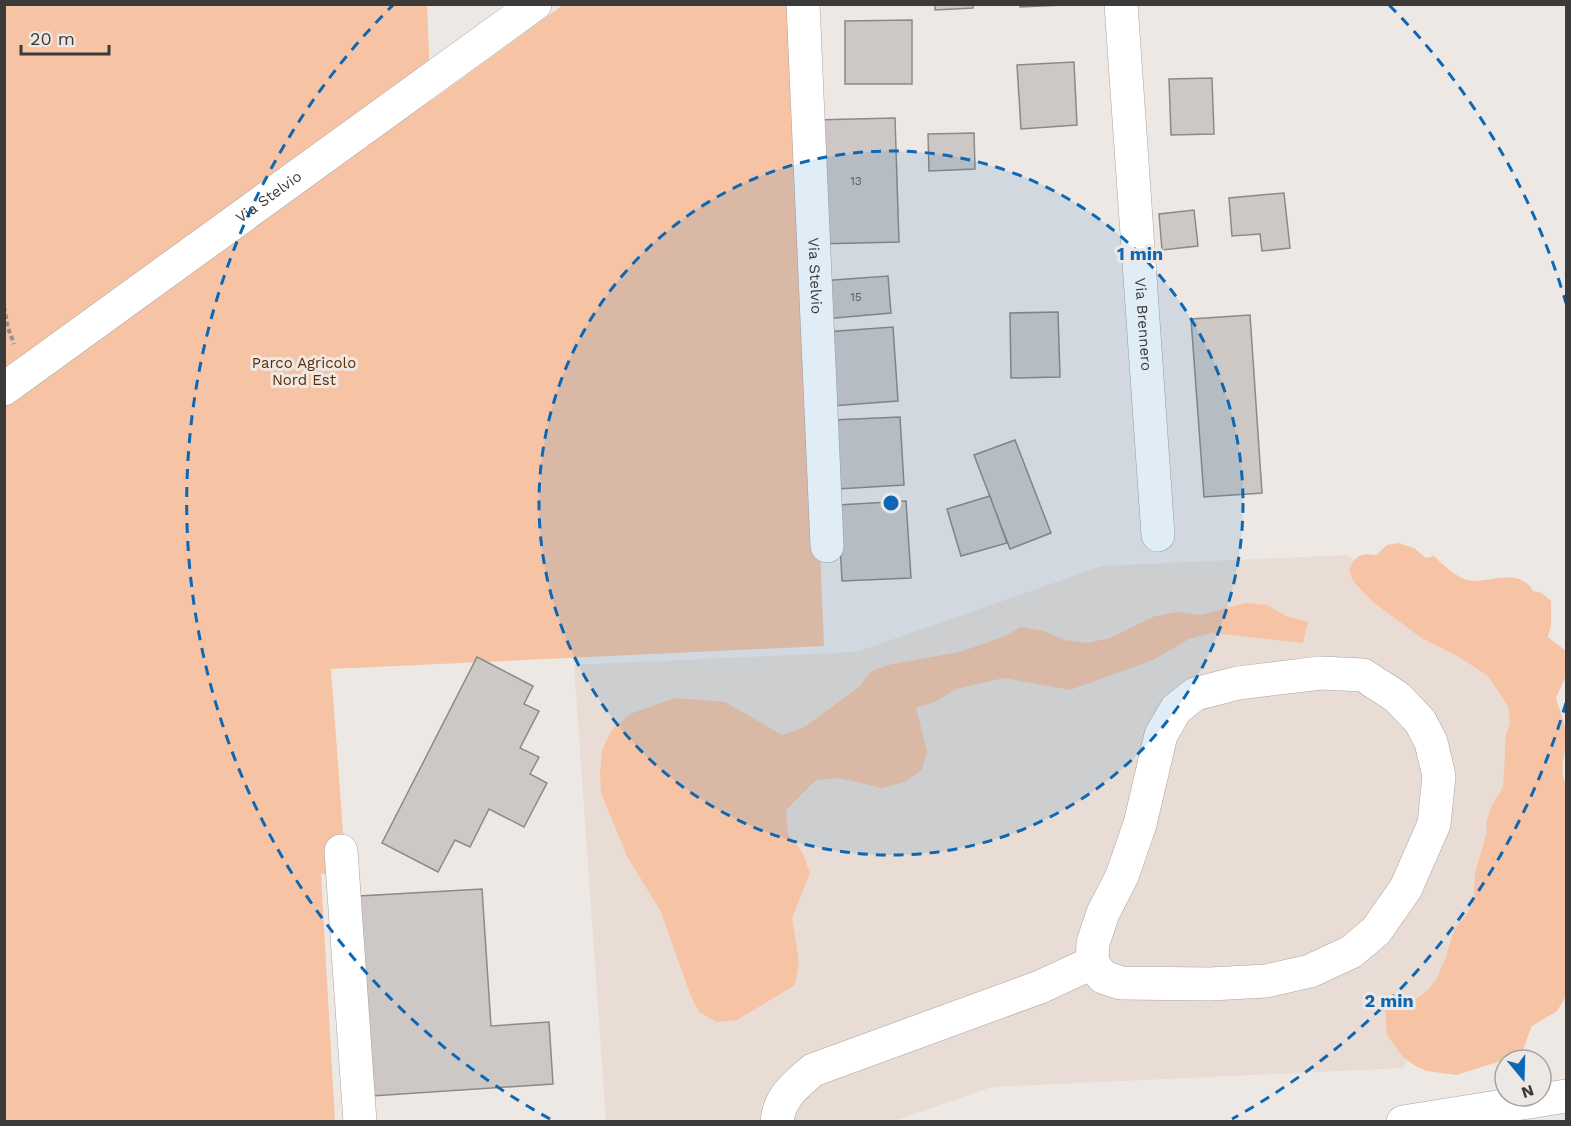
<svg xmlns="http://www.w3.org/2000/svg" width="1571" height="1126" viewBox="0 0 1571 1126" font-family="'Work Sans',sans-serif">
<style>
.built{fill:#e8dcd4}
.green{fill:#f6c4a4}
.building{fill:#cdc8c5;stroke:#8d8986;stroke-width:1.5}
.lines{fill:none;stroke-linecap:round;stroke-linejoin:round}
.minor-casing{stroke:#a9a4a1;stroke-width:34}
.path{stroke:#94908e;stroke-width:4;stroke-dasharray:4.5 3;stroke-linecap:butt}
.minor{stroke:#fff;stroke-width:33}
.ring{fill:none;stroke:#0c67b4;stroke-width:3;stroke-dasharray:10 8}
.labels{text-anchor:middle;stroke-width:6;stroke-linejoin:round;paint-order:stroke}
.number-label{font-size:12px;fill:#605e5c}
.street-label{font-size:15px;fill:#3c3a39;stroke:#eee8e5}
.park-label{font-size:15px;fill:#5c2c02;stroke:#eee8e5}
.centre{fill:#0c67b4;stroke:#eee8e5;stroke-width:3}
.ring-label{font-size:18px;text-anchor:middle;font-weight:bold;fill:#0c67b4;stroke:#eee8e5;stroke-width:6;stroke-linejoin:round;paint-order:stroke}
</style>
<rect width="100%" height="100%" fill="#eee8e5"/>
<path class="built" d="M 1347,555 L 1517,680 L 1502,895 L 1403,1068 L 992,1087 L 894,1121 L 606,1121 L 574,665 L 857,652 L 1102,566 Z"/>
<path class="green" d="M 5,5 L 427,5 L 431,101 L 563,5 L 797,5 L 824,646 L 331,669 L 346,872 L 321,874 L 335,1121 L 5,1121 Z
M 1398,543 L 1414,548 L 1426,558 L 1434,556 C 1442,564 1453,574 1464,579 C 1482,587 1518,564 1533,591 L 1542,593 L 1551,601 L 1551,625 L 1548,637 L 1566,651 L 1566,676 L 1556,698 C 1559,709 1565,722 1566,734 C 1568,754 1557,765 1566,785 L 1566,996 L 1557,1011 L 1532,1026 L 1522,1052 L 1511,1058 L 1456,1075 L 1427,1071 L 1414,1065 L 1403,1057 L 1387,1035 L 1385,1008 L 1395,1000 L 1406,1001 L 1418,998 L 1428,990 L 1436,980 L 1446,957 L 1454,930 L 1469,911 L 1474,900 L 1475,874 L 1486,834 L 1487,820 L 1491,807 L 1503,787 L 1506,735 L 1510,723 L 1508,706 L 1488,676 L 1459,657 L 1423,639 L 1373,602 L 1353,581 L 1349,569 C 1356,555 1361,553 1376,555 L 1387,545 Z
M 1245,603 L 1267,605 L 1286,616 L 1308,622 L 1303,643 L 1212,633 L 1189,639 L 1153,660 L 1070,690 L 1004,678 L 956,689 L 937,701 L 916,708 L 927,751 L 922,770 L 905,782 L 882,788 L 839,778 L 816,780 L 786,810 L 788,834 L 802,852 L 810,873 L 792,918 L 799,962 L 795,985 L 737,1020 L 717,1022 L 699,1012 L 690,994 L 661,912 L 627,856 L 601,793 L 600,773 L 602,750 L 612,730 L 630,714 L 675,698 L 725,702 L 782,735 L 803,728 L 859,687 L 871,671 L 892,664 L 960,652 L 1003,637 L 1021,627 L 1044,631 L 1064,640 L 1087,643 L 1110,638 L 1155,616 L 1178,612 L 1200,615 Z"/>
<path class="building" d="M 935,4 L 973,4 L 973,8 L 935,10 Z
M 1019,4 L 1063,4 L 1063,5 L 1020,7 Z
M 912,20 L 912,84 L 845,84 L 845,21 Z
M 1074,62 L 1077,125 L 1021,129 L 1017,65 Z
M 1212,78 L 1214,134 L 1171,135 L 1169,79 Z
M 895,118 L 899,242 L 817,244 L 813,120 Z
M 974,133 L 975,169 L 929,171 L 928,134 Z
M 1284,193 L 1290,248 L 1262,251 L 1260,234 L 1232,236 L 1229,198 Z
M 1194,210 L 1198,246 L 1162,250 L 1159,214 Z
M 888,276 L 891,313 L 824,319 L 820,281 Z
M 1058,312 L 1060,377 L 1011,378 L 1010,313 Z
M 1250,315 L 1262,493 L 1204,497 L 1191,319 Z
M 893,327 L 898,401 L 831,406 L 825,332 Z
M 900,417 L 904,485 L 837,489 L 832,420 Z
M 1015,440 L 1051,533 L 1010,549 L 974,455 Z
M 990,496 L 1007,543 L 961,556 L 947,509 Z
M 906,501 L 911,578 L 842,581 L 838,505 Z
M 477,657 L 533,686 L 524,704 L 539,711 L 520,748 L 539,757 L 530,774 L 547,783 L 524,827 L 489,809 L 470,847 L 455,840 L 438,872 L 382,843 Z
M 482,889 L 491,1026 L 549,1022 L 553,1084 L 372,1096 L 359,896 Z"/>
<g class="lines">
<defs>
<g id="minor">
<path id="s1" d="M 803,4 L 827,546"/>
<path id="s2" d="M 1121,4 L 1158,535"/>
<path id="s3" d="M 4,389 L 535,4"/>
<path d="M 1320,673 L 1363,675 L 1397,697 L 1420,721 L 1431,742 L 1439,776 L 1434,824 L 1406,888 L 1376,931 L 1351,952 L 1310,971 L 1266,981 L 1210,984 L 1121,983 L 1103,977 L 1092,963 L 1093,943 L 1103,913 L 1122,876 L 1140,824 L 1161,735 L 1176,709 L 1195,694 L 1238,683 Z"/>
<path d="M 341,851 L 360,1122"/>
<path d="M 777,1122 C 779,1097 796,1085 813,1070 L 1040,987 L 1092,963"/>
<path d="M 1403,1122 L 1566,1096"/>
</g>
</defs>
<use href="#minor" class="minor-casing"/>
<path class="path" d="M 4,200 L 4,220
M 4,307 L 8,328 L 14,344"/>
<use href="#minor" class="minor"/>
</g>
<circle cx="891" cy="503" r="352" fill="#0c67b4" fill-opacity=".12"/>
<g class="ring">
<circle cx="891" cy="503" r="352"/>
<path d="M1566 703A704 704 0 0 1 1232 1119M550 1119A704 704 0 0 1 393 5M1389 5A704 704 0 0 1 1566 303"/>
</g>
<g class="labels">
<g class="number-label">
<text x="856" y="185">13</text>
<text x="856" y="301">15</text>
</g>
<g class="street-label">
<text dy="5" stroke="none"><textPath href="#s3" startOffset="327">Via Stelvio</textPath></text>
<text dy="5" stroke="none"><textPath href="#s1" startOffset="272">Via Stelvio</textPath></text>
<text dy="5" stroke="none"><textPath href="#s2" startOffset="321">Via Brennero</textPath></text>
</g>
<g class="park-label">
<text x="304" y="368">Parco Agricolo<tspan x="304" dy="17">Nord Est</tspan></text>
</g>
</g>
<circle cx="891" cy="503" r="9" class="centre"/>
<g class="ring-label">
<text x="1140" y="260">1 min</text>
<text x="1389" y="1007">2 min</text>
</g>
<rect width="1571" height="1126" fill="none" stroke="#3c3a39" stroke-width="12"/>
<g transform="translate(1523 1078) rotate(161)"><circle r="28" fill="#eee8e5" stroke="#a7a2a0" stroke-width="1.5"/>
<path d="M0-4.5L10 22L0 15L-10 22Z" fill="#0c67b4"/>
<text y="-9" font-size="16" font-weight="bold" text-anchor="middle" fill="#3c3a39">N</text>
</g>
<path d="M21 45v9h88v-9" fill="none" stroke="#3c3a39" stroke-width="3"/>
<text x="30" y="45" font-size="18" fill="#3c3a39" stroke="#eee8e5" stroke-width="4.5" paint-order="stroke">20 m</text>
</svg>
